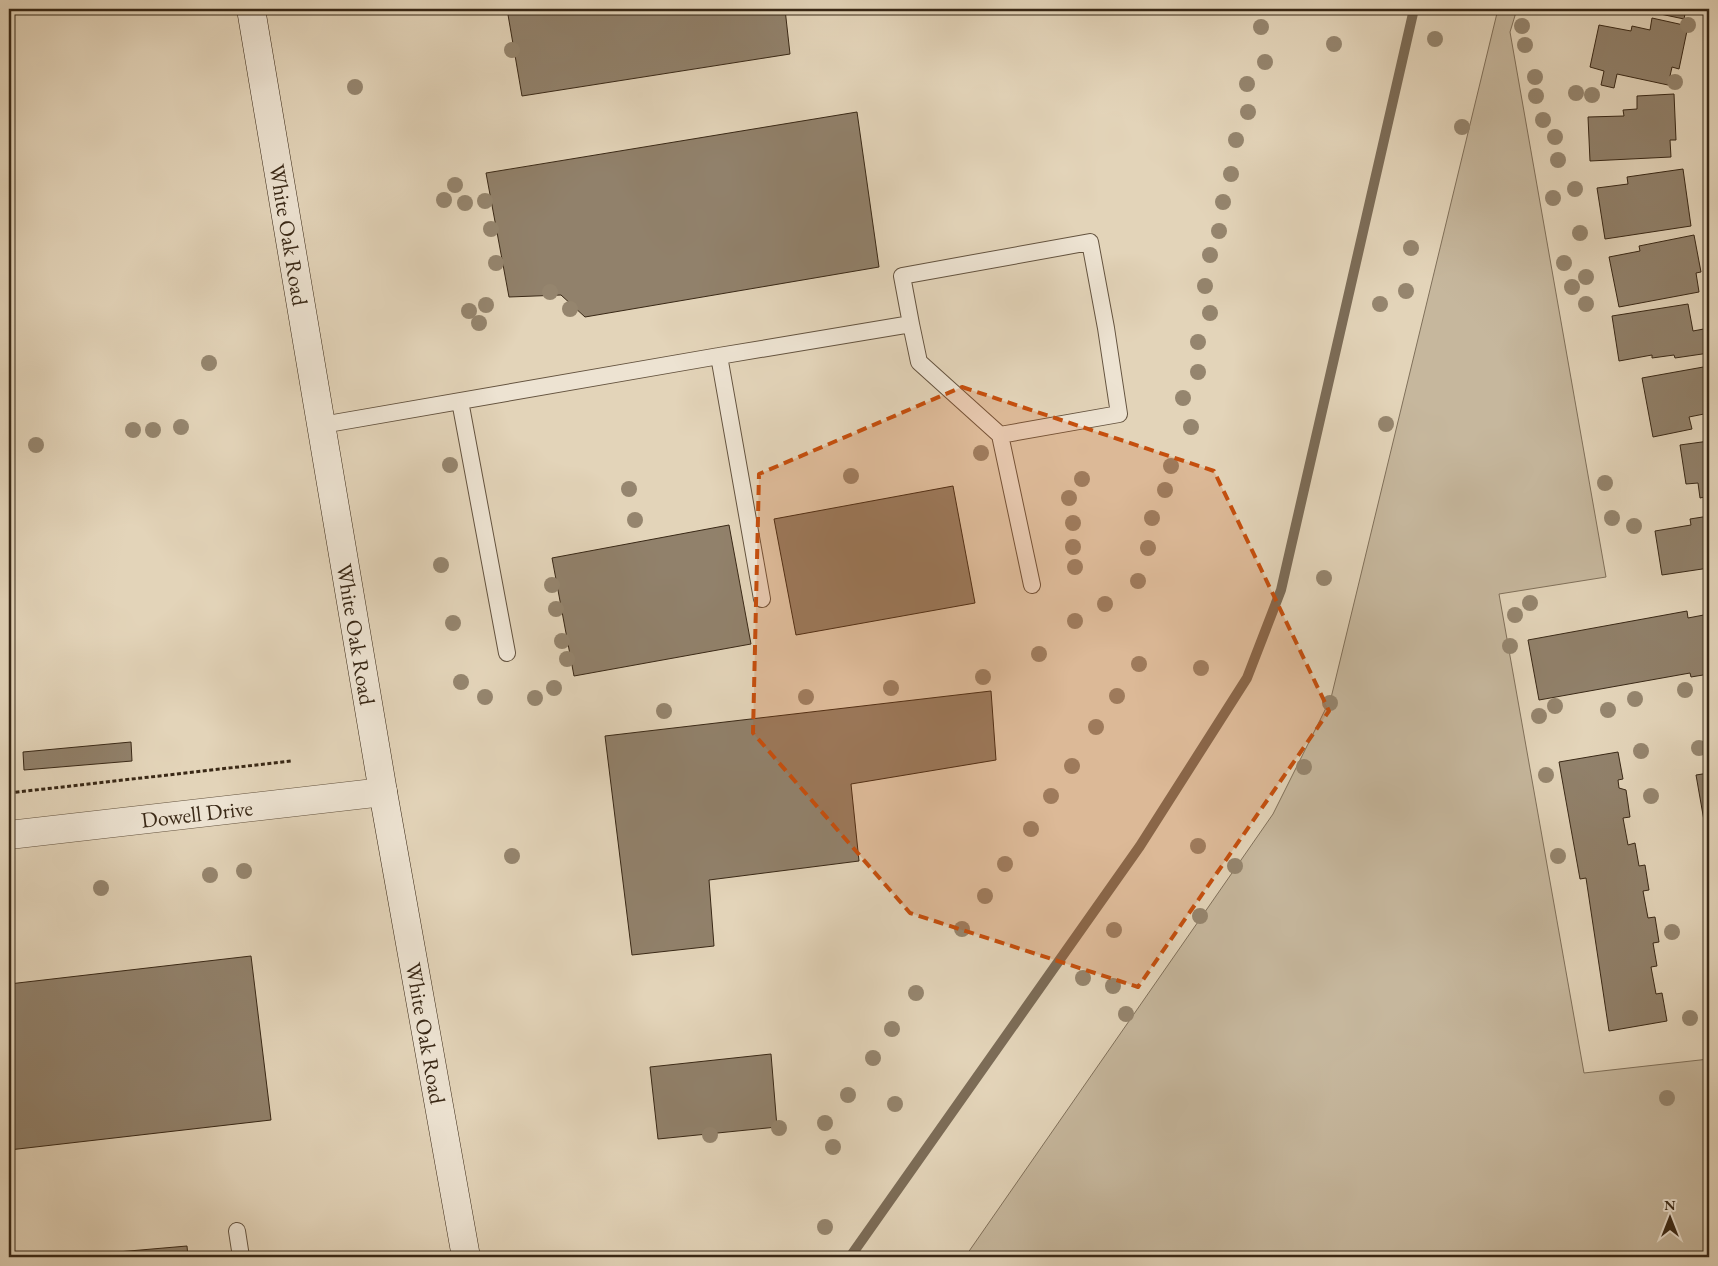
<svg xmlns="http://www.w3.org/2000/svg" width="1718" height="1266" viewBox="0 0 1718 1266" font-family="'EB Garamond',serif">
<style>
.green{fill:#c6b79d;stroke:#80705a}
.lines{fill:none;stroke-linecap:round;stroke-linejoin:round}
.stream{stroke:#7c6c57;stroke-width:10}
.building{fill:#91816b;stroke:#392816}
.lane-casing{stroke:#64533f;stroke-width:18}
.street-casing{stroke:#64533f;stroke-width:29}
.secondary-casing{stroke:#392816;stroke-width:29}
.path{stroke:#392816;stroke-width:3;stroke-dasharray:4 2.5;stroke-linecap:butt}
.lane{stroke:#ede3d2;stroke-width:16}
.street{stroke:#ede3d2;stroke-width:28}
.secondary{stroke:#ede3d2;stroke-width:28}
.tree{fill:#95856e}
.marked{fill:#c54f0e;fill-opacity:0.2;stroke:#c54f0e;stroke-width:4;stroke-dasharray:10 6;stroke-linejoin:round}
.labels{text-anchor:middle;stroke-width:5;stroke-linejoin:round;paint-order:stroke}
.street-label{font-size:22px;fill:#392816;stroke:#ede3d2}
</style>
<rect width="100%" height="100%" fill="#e3d4b9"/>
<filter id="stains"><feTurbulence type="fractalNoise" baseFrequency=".004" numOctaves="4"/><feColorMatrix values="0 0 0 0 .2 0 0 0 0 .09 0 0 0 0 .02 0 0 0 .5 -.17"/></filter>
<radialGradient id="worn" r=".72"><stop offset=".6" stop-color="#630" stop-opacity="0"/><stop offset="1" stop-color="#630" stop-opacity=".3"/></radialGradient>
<path class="green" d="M 1498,9 L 1517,9 L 1510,32 L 1606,577 L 1499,594 L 1584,1073 L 1709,1059 L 1709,1257 L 965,1257 L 1273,814 L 1331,698 Z"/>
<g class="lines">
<path class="stream" d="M 850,1257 L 1140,846 L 1247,678 L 1281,590 L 1414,9"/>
</g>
<path class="building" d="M 507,9 L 785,9 L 790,54 L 522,96 Z
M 1646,9 L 1686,9 L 1684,19 L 1646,11 Z
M 1652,18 L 1688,26 L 1679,69 L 1672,67 L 1668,85 L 1617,74 L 1614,88 L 1601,85 L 1604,71 L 1590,67 L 1599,25 L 1631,31 L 1632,26 L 1650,30 Z
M 1674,94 L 1676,140 L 1670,140 L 1671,157 L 1590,161 L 1588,117 L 1624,116 L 1623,110 L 1637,109 L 1637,96 Z
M 857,112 L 879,267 L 585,317 L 561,295 L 509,297 L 486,173 Z
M 1683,169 L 1691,226 L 1605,239 L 1597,188 L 1628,184 L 1627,177 Z
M 1694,235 L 1701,272 L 1696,273 L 1699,292 L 1619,307 L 1609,257 L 1640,251 L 1639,246 Z
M 1688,304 L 1693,331 L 1709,328 L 1709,353 L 1675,358 L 1674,355 L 1652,358 L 1652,355 L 1619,361 L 1612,316 Z
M 1709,366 L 1709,413 L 1689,417 L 1692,429 L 1653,437 L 1642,378 Z
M 1709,441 L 1709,496 L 1700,498 L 1698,483 L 1686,484 L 1680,445 Z
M 953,486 L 975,603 L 796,635 L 774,519 Z
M 1709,516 L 1709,568 L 1662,575 L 1655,531 L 1691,525 L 1690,519 Z
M 729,525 L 751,644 L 574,676 L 552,558 Z
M 1687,611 L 1688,618 L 1709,614 L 1709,674 L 1691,677 L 1690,673 L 1539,700 L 1528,640 Z
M 991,691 L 996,760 L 851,784 L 859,861 L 709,880 L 714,946 L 632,955 L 605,736 Z
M 131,742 L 132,761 L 24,770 L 23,752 Z
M 1618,752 L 1623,779 L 1618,780 L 1619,788 L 1626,790 L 1630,817 L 1623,818 L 1628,845 L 1635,843 L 1639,866 L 1645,865 L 1649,890 L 1643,891 L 1648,918 L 1655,917 L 1659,942 L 1653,943 L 1657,966 L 1651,967 L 1656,994 L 1662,993 L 1667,1021 L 1609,1031 L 1586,878 L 1580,879 L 1559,762 Z
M 1709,773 L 1709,831 L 1706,832 L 1696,775 Z
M 251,956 L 271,1120 L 9,1150 L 9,984 Z
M 771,1054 L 777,1127 L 658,1139 L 650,1067 Z
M 187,1246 L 188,1257 L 59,1257 Z"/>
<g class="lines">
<defs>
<path id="lane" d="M 911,324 L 919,362 L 1000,435
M 719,356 L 762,599
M 460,401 L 507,653
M 322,425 L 719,356 L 911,324 L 902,276 L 1090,242 L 1106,328 L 1119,414 L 1000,435 L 1032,585
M 237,1231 L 241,1257"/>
<g id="street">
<path id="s1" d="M 9,835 L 383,792"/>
</g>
<g id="secondary">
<path id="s2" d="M 251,9 L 383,792 L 466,1257"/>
</g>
</defs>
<use href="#lane" class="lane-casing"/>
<use href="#street" class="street-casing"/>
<use href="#secondary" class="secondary-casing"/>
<path class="path" d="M 9,793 L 291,761"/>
<use href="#lane" class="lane"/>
<use href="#street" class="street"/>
<use href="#secondary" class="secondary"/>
</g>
<g class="tree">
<circle cx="1688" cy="25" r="8"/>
<circle cx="1522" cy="26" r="8"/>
<circle cx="1261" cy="27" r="8"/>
<circle cx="1435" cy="39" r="8"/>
<circle cx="1334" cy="44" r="8"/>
<circle cx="1525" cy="45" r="8"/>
<circle cx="512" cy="50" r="8"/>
<circle cx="1265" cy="62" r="8"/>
<circle cx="1535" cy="77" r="8"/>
<circle cx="1675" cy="82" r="8"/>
<circle cx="1247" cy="84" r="8"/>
<circle cx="355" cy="87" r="8"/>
<circle cx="1576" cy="93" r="8"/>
<circle cx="1592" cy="95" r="8"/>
<circle cx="1536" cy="96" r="8"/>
<circle cx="1248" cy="112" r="8"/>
<circle cx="1543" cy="120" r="8"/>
<circle cx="1462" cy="127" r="8"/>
<circle cx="1555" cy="137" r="8"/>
<circle cx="1236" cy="140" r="8"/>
<circle cx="1558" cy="160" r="8"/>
<circle cx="1231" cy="174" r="8"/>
<circle cx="455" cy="185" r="8"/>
<circle cx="1575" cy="189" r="8"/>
<circle cx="1553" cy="198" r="8"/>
<circle cx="444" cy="200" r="8"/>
<circle cx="485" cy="201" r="8"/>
<circle cx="1223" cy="202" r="8"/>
<circle cx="465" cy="203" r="8"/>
<circle cx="491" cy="229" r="8"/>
<circle cx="1219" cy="231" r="8"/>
<circle cx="1580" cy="233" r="8"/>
<circle cx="1411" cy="248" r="8"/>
<circle cx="1210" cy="255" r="8"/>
<circle cx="496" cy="263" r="8"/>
<circle cx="1564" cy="263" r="8"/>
<circle cx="1586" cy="277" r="8"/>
<circle cx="1205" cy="286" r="8"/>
<circle cx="1572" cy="287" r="8"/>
<circle cx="1406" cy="291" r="8"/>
<circle cx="550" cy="292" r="8"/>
<circle cx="1380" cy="304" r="8"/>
<circle cx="1586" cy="304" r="8"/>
<circle cx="486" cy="305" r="8"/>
<circle cx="570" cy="309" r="8"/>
<circle cx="469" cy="311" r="8"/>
<circle cx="1210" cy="313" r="8"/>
<circle cx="479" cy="323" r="8"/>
<circle cx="1198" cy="342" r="8"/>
<circle cx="209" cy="363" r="8"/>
<circle cx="1198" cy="372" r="8"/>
<circle cx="1183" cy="398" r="8"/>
<circle cx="1386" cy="424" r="8"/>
<circle cx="181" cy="427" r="8"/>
<circle cx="1191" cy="427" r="8"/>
<circle cx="133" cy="430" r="8"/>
<circle cx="153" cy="430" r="8"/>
<circle cx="36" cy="445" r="8"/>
<circle cx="981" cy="453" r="8"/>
<circle cx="450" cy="465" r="8"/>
<circle cx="1171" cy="466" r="8"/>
<circle cx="851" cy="476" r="8"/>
<circle cx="1082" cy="479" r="8"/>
<circle cx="1605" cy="483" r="8"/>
<circle cx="629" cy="489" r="8"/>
<circle cx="1165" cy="490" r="8"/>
<circle cx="1069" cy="498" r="8"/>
<circle cx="1152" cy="518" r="8"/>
<circle cx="1612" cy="518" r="8"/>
<circle cx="635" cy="520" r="8"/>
<circle cx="1073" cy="523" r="8"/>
<circle cx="1634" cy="526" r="8"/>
<circle cx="1073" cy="547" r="8"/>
<circle cx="1148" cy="548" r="8"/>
<circle cx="441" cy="565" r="8"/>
<circle cx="1075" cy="567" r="8"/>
<circle cx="1324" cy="578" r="8"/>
<circle cx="1138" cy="581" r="8"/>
<circle cx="552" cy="585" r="8"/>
<circle cx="1530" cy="603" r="8"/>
<circle cx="1105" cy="604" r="8"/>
<circle cx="556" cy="609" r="8"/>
<circle cx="1515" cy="615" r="8"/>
<circle cx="1075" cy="621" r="8"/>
<circle cx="453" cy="623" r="8"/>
<circle cx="562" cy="641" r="8"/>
<circle cx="1510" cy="646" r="8"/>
<circle cx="1039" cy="654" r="8"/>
<circle cx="567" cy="659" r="8"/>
<circle cx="1139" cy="664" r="8"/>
<circle cx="1201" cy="668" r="8"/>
<circle cx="983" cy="677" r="8"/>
<circle cx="461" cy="682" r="8"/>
<circle cx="554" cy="688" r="8"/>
<circle cx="891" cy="688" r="8"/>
<circle cx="1685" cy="690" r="8"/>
<circle cx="1117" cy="696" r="8"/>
<circle cx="485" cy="697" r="8"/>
<circle cx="806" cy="697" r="8"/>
<circle cx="535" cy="698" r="8"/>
<circle cx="1635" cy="699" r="8"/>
<circle cx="1330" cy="703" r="8"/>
<circle cx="1555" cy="706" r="8"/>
<circle cx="1608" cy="710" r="8"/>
<circle cx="664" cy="711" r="8"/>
<circle cx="1539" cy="716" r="8"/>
<circle cx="1096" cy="727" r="8"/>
<circle cx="1699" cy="748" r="8"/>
<circle cx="1641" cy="751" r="8"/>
<circle cx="1072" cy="766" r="8"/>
<circle cx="1304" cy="767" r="8"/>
<circle cx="1546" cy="775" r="8"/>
<circle cx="1051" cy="796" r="8"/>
<circle cx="1651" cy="796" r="8"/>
<circle cx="1031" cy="829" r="8"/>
<circle cx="1198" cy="846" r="8"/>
<circle cx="512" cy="856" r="8"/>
<circle cx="1558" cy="856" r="8"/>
<circle cx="1005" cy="864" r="8"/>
<circle cx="1235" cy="866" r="8"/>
<circle cx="244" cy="871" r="8"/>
<circle cx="210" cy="875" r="8"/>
<circle cx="101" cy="888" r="8"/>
<circle cx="985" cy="896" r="8"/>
<circle cx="1200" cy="916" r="8"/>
<circle cx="962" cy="929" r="8"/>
<circle cx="1114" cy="930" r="8"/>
<circle cx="1672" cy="932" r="8"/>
<circle cx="1083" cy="978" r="8"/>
<circle cx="1113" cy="986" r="8"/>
<circle cx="916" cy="993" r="8"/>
<circle cx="1126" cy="1014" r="8"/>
<circle cx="1690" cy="1018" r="8"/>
<circle cx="892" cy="1029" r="8"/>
<circle cx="873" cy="1058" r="8"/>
<circle cx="848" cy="1095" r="8"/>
<circle cx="1667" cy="1098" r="8"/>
<circle cx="895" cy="1104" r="8"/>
<circle cx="825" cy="1123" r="8"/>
<circle cx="779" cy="1128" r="8"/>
<circle cx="710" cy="1135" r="8"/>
<circle cx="833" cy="1147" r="8"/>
<circle cx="825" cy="1227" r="8"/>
</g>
<path class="marked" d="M 962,387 L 1214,471 L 1329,711 L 1138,987 L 910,913 L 753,733 L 759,474 Z"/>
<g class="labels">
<g class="street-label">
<text dy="8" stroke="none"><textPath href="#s2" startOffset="229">White Oak Road</textPath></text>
<text dy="8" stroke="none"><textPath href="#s2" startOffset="634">White Oak Road</textPath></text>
<text dy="8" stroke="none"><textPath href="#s1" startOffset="189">Dowell Drive</textPath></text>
<text dy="8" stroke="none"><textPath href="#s2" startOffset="1039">White Oak Road</textPath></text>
</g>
</g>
<rect width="1718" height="1266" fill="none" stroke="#e3d4b9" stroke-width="30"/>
<rect x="10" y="10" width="1698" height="1246" fill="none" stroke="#392816" stroke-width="2.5"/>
<rect x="15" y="15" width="1688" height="1236" fill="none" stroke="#392816"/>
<g transform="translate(1670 1218)" stroke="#ede3d2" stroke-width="4" paint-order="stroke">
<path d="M0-4L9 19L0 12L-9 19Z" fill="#392816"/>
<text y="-8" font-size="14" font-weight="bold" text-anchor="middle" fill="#392816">N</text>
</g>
<rect width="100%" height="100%" filter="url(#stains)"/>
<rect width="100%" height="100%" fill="url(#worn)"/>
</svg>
